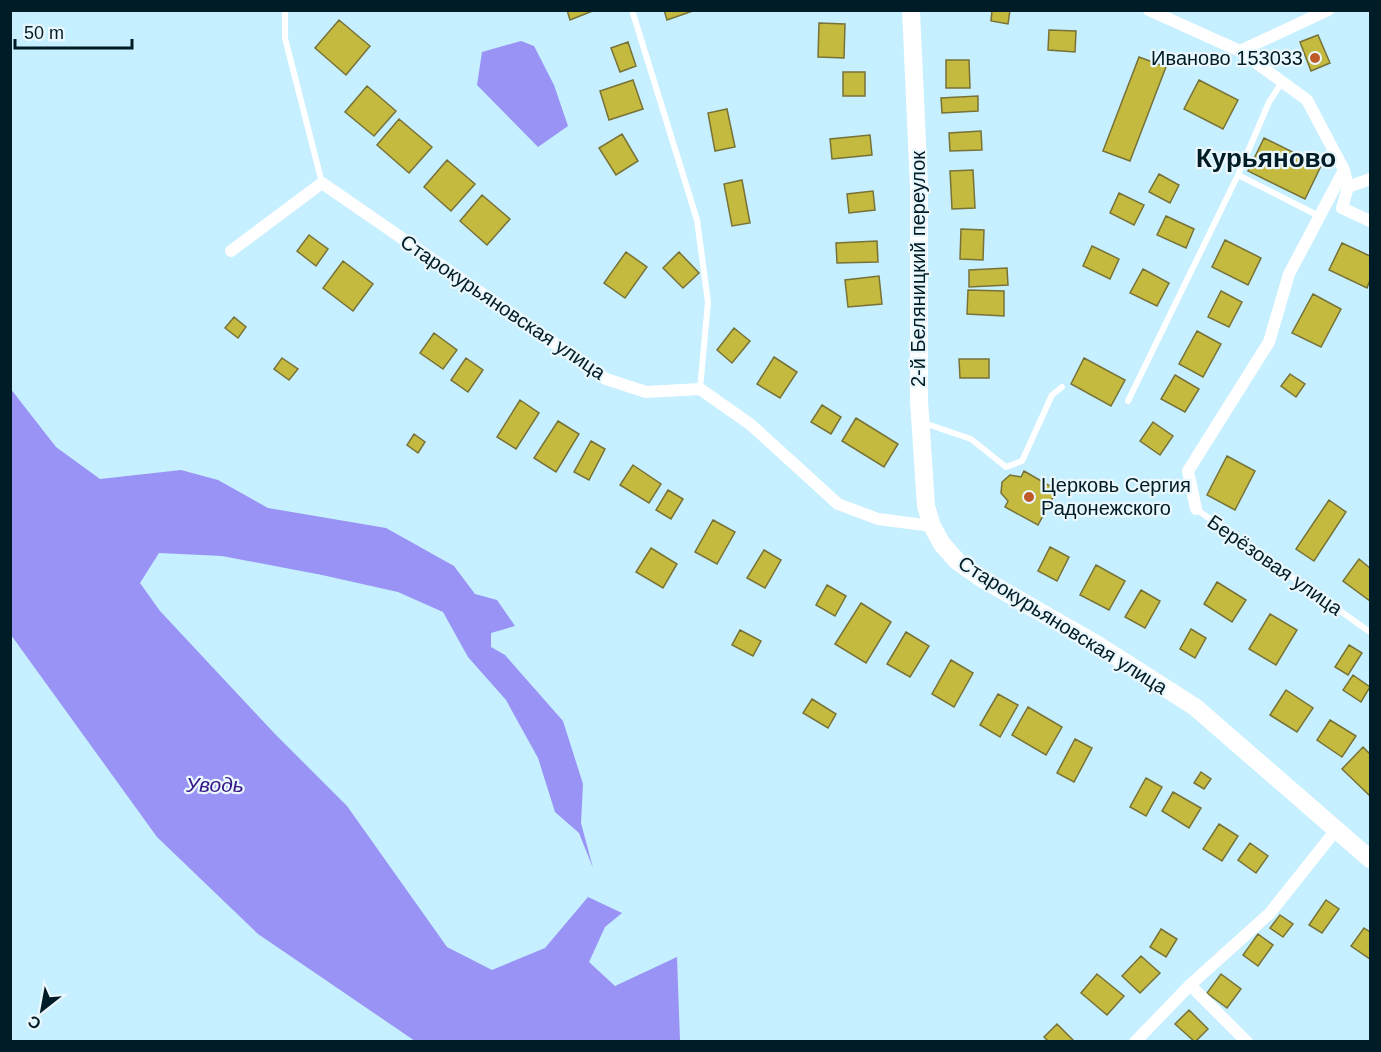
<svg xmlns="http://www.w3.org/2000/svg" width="1381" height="1052" viewBox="0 0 1381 1052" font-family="Helvetica,sans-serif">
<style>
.water{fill:#9893f4}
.building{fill:#c4ba40;stroke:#777238;stroke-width:1.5}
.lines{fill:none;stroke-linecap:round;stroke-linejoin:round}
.service{stroke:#fff;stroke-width:6}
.minor{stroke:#fff;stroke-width:12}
.secondary{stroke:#fff;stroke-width:18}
.poi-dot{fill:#bf5b28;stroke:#eaf7fc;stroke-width:2}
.labels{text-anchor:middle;stroke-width:4.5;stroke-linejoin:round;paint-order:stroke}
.poi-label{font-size:20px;fill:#001c26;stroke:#eaf7fc;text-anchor:end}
.street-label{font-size:20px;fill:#001c26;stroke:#eaf7fc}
.water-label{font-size:21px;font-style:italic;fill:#341687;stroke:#eaf7fc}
.district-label{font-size:26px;font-weight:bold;fill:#001c26;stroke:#eaf7fc}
</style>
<rect width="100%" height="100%" fill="#c6efff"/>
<path class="water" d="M 521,41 L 534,46 L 554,85 L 568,126 L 538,147 L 477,85 L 482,52 Z
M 10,388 L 56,447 L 100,479 L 181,470 L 218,480 L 268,508 L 386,528 L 454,566 L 475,594 L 497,600 L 515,626 L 491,633 L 491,647 L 505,655 L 563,721 L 583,784 L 581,823 L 593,868 L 579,833 L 555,812 L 538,758 L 506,700 L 468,657 L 443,612 L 398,592 L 322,575 L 222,556 L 159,553 L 140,583 L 160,611 L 274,733 L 347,806 L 447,947 L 492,970 L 545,948 L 588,897 L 622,913 L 605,927 L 589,962 L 615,986 L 677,957 L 680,1041 L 415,1041 L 258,934 L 157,837 L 11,635 Z"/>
<path class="building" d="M 567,10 L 595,10 L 570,20 Z
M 664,10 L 692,10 L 693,11 L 667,20 Z
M 992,10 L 1010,10 L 1008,24 L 991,21 Z
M 339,20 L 370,46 L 346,75 L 315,48 Z
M 819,23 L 845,24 L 844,58 L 818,57 Z
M 1049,30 L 1076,31 L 1075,52 L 1048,50 Z
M 1318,35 L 1330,63 L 1311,71 L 1300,42 Z
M 628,42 L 636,66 L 620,72 L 611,48 Z
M 1139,57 L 1166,67 L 1130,161 L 1103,151 Z
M 946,60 L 969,60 L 970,88 L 946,88 Z
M 843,72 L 865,72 L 865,96 L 843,96 Z
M 633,80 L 643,109 L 609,120 L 600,91 Z
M 1199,80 L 1238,100 L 1223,129 L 1184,109 Z
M 367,86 L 396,111 L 374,136 L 345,112 Z
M 978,96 L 978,111 L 942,113 L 941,98 Z
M 727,109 L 735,147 L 715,151 L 708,113 Z
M 399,119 L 432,147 L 409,173 L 377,145 Z
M 981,131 L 982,150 L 950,151 L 949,133 Z
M 622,134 L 638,161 L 616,175 L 599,148 Z
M 870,135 L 872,155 L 832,159 L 830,139 Z
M 1264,138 L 1321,166 L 1305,199 L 1248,171 Z
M 447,160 L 475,184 L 451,211 L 424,187 Z
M 973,170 L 975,208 L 952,209 L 950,171 Z
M 1159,174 L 1179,185 L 1170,203 L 1149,192 Z
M 742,180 L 750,223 L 732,226 L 724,184 Z
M 873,191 L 875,210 L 849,213 L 847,194 Z
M 1119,193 L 1144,205 L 1134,225 L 1110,213 Z
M 482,195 L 510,219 L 487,245 L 460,221 Z
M 1166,216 L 1194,229 L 1186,248 L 1157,235 Z
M 961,229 L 984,230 L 983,260 L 960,259 Z
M 309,235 L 328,249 L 316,266 L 297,251 Z
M 1225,240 L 1261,258 L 1248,285 L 1212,267 Z
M 877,241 L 878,262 L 837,263 L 836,243 Z
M 1342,243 L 1370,256 L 1370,280 L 1367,288 L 1329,270 Z
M 1092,246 L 1119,259 L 1110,279 L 1083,266 Z
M 626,252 L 647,267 L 625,298 L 604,283 Z
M 679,252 L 699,273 L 683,288 L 663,268 Z
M 343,261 L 373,284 L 353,311 L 323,288 Z
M 1007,268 L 1008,285 L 969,287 L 969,270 Z
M 1143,269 L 1169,283 L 1157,306 L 1130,293 Z
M 879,276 L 882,304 L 848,307 L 845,280 Z
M 968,290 L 1004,291 L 1004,316 L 967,314 Z
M 1221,291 L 1242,302 L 1229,327 L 1208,317 Z
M 1313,294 L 1341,309 L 1321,347 L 1292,333 Z
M 234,317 L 246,327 L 238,338 L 225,328 Z
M 734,328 L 750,341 L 732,363 L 717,350 Z
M 1197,331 L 1221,344 L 1203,377 L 1179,364 Z
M 434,333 L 457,350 L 443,369 L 420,353 Z
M 774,357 L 797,372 L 780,398 L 757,384 Z
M 282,358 L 298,369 L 289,380 L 274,369 Z
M 466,358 L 483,370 L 468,392 L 451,380 Z
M 1084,358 L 1125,380 L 1111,406 L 1071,384 Z
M 959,359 L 989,359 L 989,378 L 960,378 Z
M 1290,374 L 1305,384 L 1296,397 L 1281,386 Z
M 1175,375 L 1199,389 L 1185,412 L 1161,399 Z
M 520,400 L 539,413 L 516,449 L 497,437 Z
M 822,405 L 841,417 L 831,434 L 811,422 Z
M 856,418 L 898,444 L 884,467 L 842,441 Z
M 558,421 L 579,434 L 556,472 L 534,458 Z
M 1153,422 L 1173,436 L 1160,455 L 1140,441 Z
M 414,434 L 425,442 L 418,453 L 407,445 Z
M 591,441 L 605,449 L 589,480 L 574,472 Z
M 1227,456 L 1255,471 L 1235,510 L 1207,495 Z
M 633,465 L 661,484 L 649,503 L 620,485 Z
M 1024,471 L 1057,490 L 1038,525 L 1005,507 L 1008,501 L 1001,493 L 1002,482 L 1010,475 L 1021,477 Z
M 668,490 L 683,499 L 671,519 L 656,510 Z
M 1329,500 L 1346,512 L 1314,561 L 1296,549 Z
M 713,520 L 735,532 L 717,564 L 695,552 Z
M 1050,547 L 1069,557 L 1057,581 L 1038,571 Z
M 651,548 L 677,564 L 663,588 L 636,572 Z
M 764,550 L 781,560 L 765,588 L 747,578 Z
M 1359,559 L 1370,568 L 1370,601 L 1343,581 Z
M 1096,565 L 1125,581 L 1109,610 L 1080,595 Z
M 1217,582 L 1246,600 L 1232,622 L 1204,604 Z
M 827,585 L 846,596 L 835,616 L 816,605 Z
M 1141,590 L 1160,601 L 1145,628 L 1125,617 Z
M 861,603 L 891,622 L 866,663 L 835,644 Z
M 1270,614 L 1297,630 L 1276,665 L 1249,649 Z
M 1191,629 L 1206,638 L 1195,658 L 1180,649 Z
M 740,630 L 761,641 L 753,656 L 732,645 Z
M 906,632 L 929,646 L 910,677 L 887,664 Z
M 1349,645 L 1362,653 L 1348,675 L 1335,667 Z
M 951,660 L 973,673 L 954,707 L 932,694 Z
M 1353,675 L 1370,687 L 1361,702 L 1343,690 Z
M 1286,690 L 1313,708 L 1297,732 L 1270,715 Z
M 998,694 L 1018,705 L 1000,737 L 980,725 Z
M 812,699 L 836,714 L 828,728 L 803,713 Z
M 1028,707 L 1062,727 L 1046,755 L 1012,735 Z
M 1330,720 L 1356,736 L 1342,757 L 1317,740 Z
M 1075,739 L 1092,748 L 1074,782 L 1057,773 Z
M 1363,747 L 1370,754 L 1370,796 L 1342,769 Z
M 1201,772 L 1211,779 L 1204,789 L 1194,783 Z
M 1146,778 L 1162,787 L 1146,816 L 1130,807 Z
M 1173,792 L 1201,808 L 1189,828 L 1162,811 Z
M 1219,824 L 1238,836 L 1222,861 L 1203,849 Z
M 1250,843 L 1268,856 L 1256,873 L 1238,860 Z
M 1326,900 L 1339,909 L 1322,933 L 1309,925 Z
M 1280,915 L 1293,924 L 1283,937 L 1270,928 Z
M 1364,928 L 1370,932 L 1370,959 L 1351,946 Z
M 1161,929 L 1177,939 L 1166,957 L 1150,947 Z
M 1258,934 L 1273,945 L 1258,966 L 1243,955 Z
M 1141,956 L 1160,973 L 1140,993 L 1122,976 Z
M 1097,974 L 1124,996 L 1107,1015 L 1081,993 Z
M 1221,974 L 1241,989 L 1227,1008 L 1207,993 Z
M 1189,1010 L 1208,1029 L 1195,1042 L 1175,1024 Z
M 1057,1024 L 1075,1042 L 1049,1042 L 1044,1037 Z"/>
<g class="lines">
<path class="service" d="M 285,10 L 285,38 L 322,183
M 632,10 L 697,220 L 708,302 L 700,389
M 1282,82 L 1269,102 L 1238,175 L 1319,216
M 1128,401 L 1238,175
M 924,423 L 971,439 L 1006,467 L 1022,461 L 1052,395 L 1062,387
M 1196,509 L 1370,632"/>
<path class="minor" d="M 1149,10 L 1240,51 L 1307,100 L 1344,170 L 1348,187 L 1342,208 L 1370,221
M 1240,51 L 1328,10
M 1348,187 L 1370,179
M 231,251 L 322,183 L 606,379 L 646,392 L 700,389 L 750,424 L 838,504 L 878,519 L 932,526
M 1196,509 L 1188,471 L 1269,342 L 1289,274 L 1344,170
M 1190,985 L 1247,1042
M 1135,1042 L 1190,985 L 1270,913 L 1336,830"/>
<path class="secondary" d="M 911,10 L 919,187 L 919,401 L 926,506 L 932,526 L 942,544 L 957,561 L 981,578 L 1098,645 L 1195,707 L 1370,859"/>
</g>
<g class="poi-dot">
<circle cx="1315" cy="58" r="6"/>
<circle cx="1029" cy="497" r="6"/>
</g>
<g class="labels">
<g class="poi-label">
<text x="1303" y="65">Иваново 153033</text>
<text x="1041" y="492" text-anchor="start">Церковь Сергия<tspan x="1041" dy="23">Радонежского</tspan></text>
</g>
<g class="street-label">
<text transform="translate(918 269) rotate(-90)" y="7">2-й Беляницкий переулок</text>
<text transform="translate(503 307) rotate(34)" y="7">Старокурьяновская улица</text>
<text transform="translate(1275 565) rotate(35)" y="7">Берёзовая улица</text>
<text transform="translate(1063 625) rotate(32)" y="7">Старокурьяновская улица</text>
</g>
<g class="water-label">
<text x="215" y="792">Уводь</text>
</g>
<g class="district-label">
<text x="1266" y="167">Курьяново</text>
</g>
</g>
<rect width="1381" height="1052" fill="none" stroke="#001c26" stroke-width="24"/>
<g transform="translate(42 1010) rotate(211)" stroke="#eaf7fc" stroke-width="4.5" paint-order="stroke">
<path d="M0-4.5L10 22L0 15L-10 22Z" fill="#001c26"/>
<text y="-9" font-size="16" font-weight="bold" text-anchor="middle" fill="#001c26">С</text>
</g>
<path d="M15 39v9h117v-9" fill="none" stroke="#001c26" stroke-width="3"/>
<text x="24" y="39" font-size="18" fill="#001c26" stroke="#eaf7fc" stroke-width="4.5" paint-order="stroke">50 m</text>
</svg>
